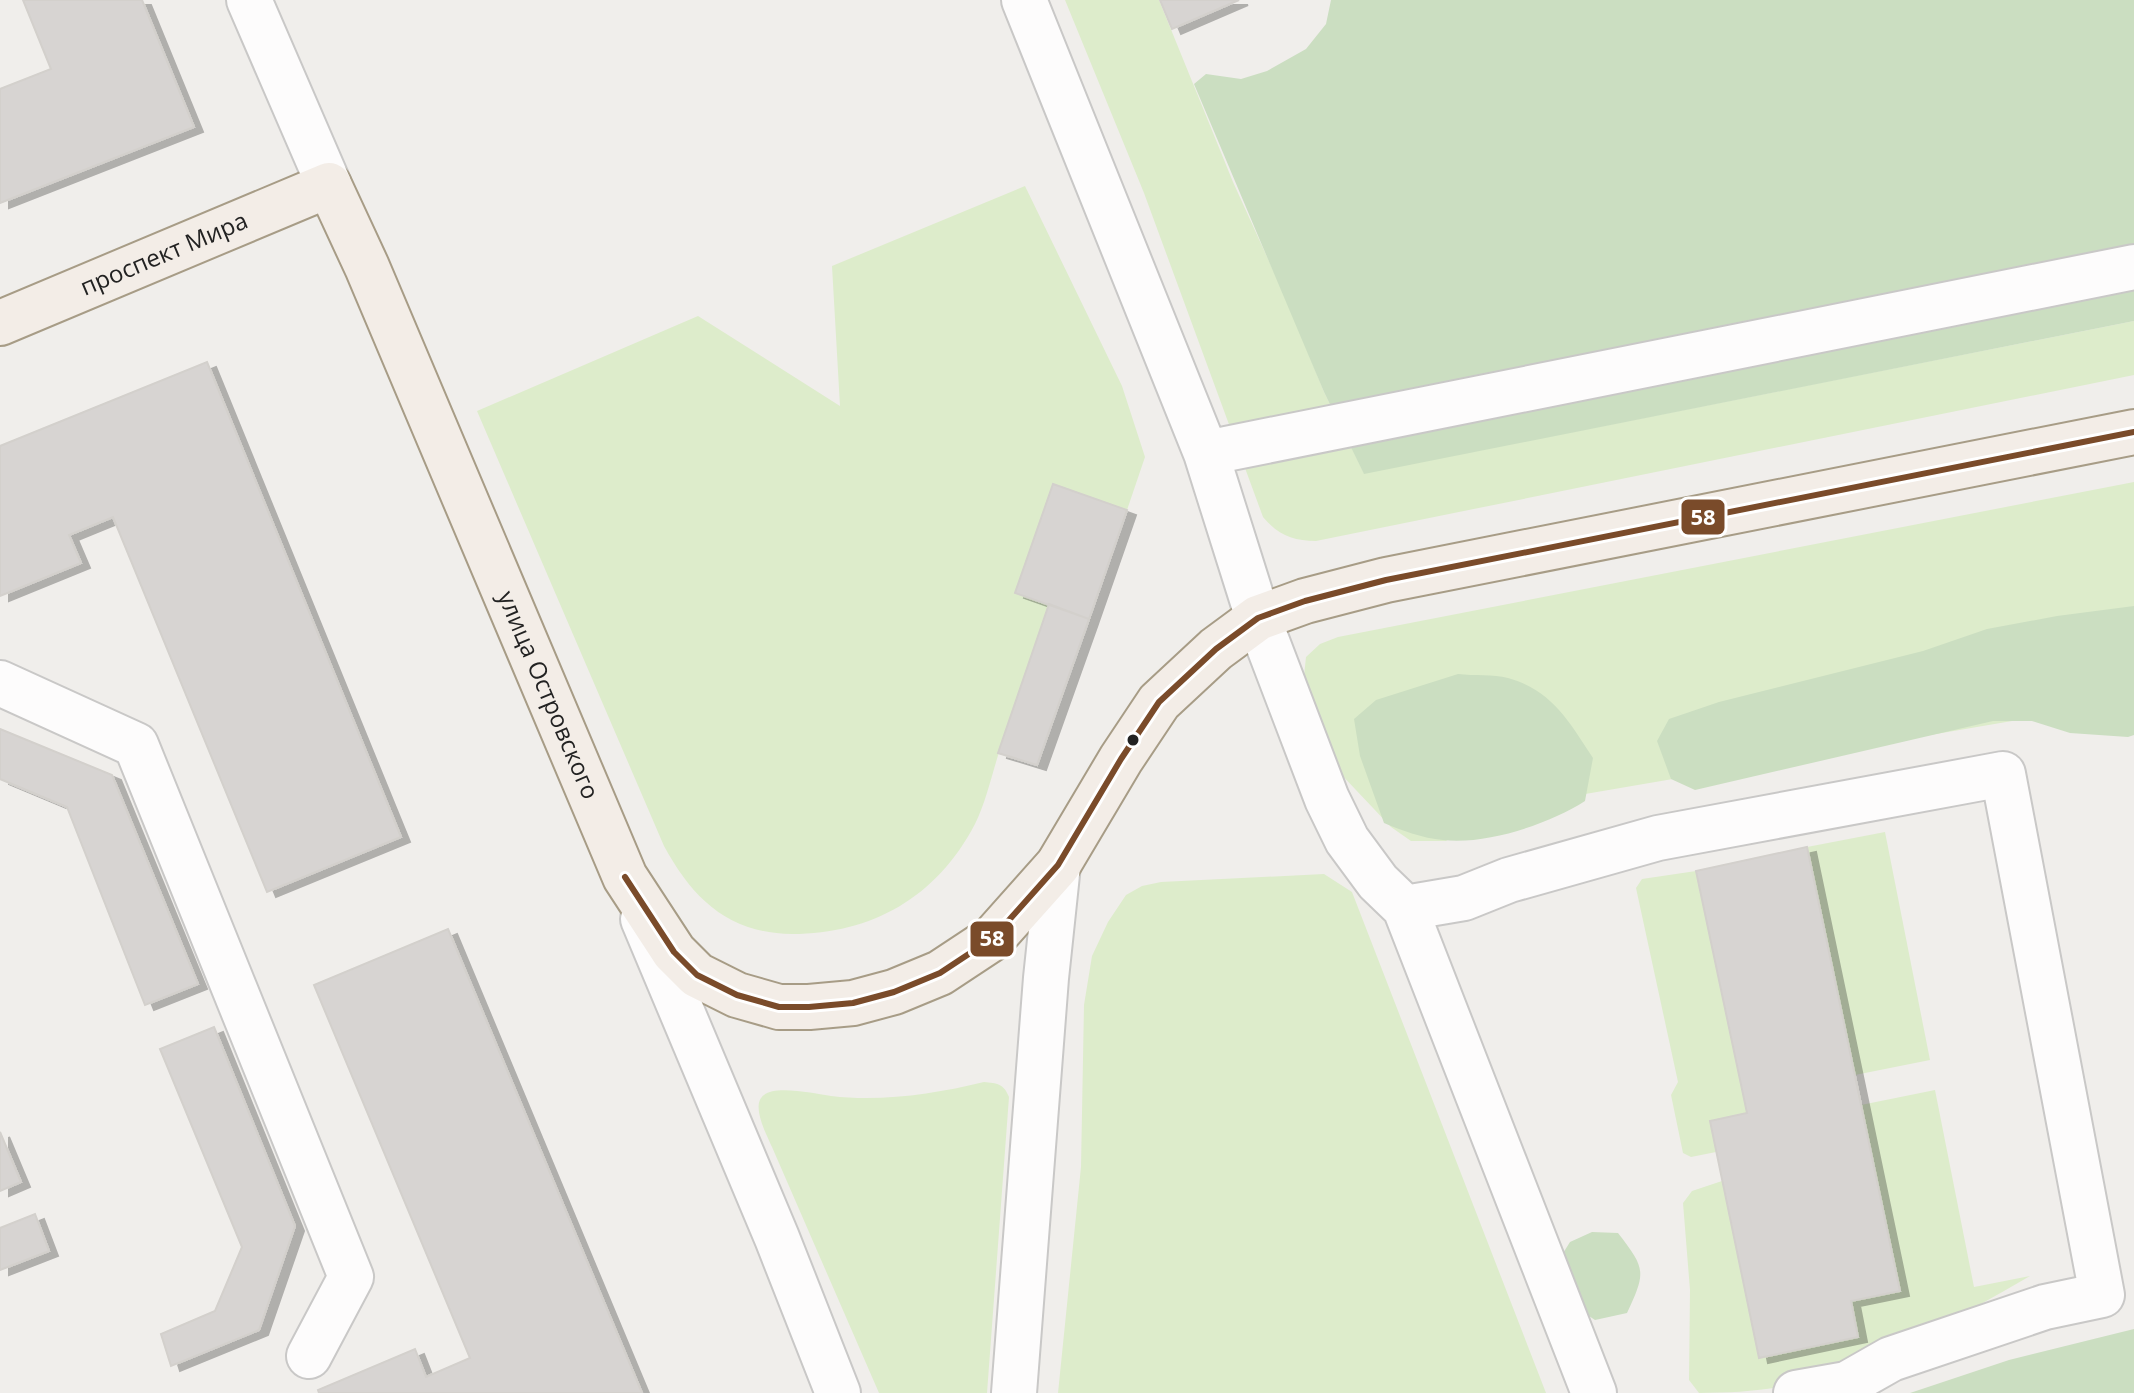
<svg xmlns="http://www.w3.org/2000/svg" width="2134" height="1393" viewBox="0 0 2134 1393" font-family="'Open Sans',sans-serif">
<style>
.grass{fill:#ddeccb}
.forest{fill:#cbdec1}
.building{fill:#d7d4d2;stroke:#d3d0cc;stroke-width:2;filter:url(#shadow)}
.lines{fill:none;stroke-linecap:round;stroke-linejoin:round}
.minor-casing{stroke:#c9c8c7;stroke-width:48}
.major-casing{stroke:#a79c86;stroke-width:48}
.minor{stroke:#fdfcfc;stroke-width:44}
.major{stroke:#f3ede7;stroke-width:44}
.bus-1-casing{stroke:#fff;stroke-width:12}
.bus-1{stroke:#7a4b2a;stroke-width:6}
.bus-dot{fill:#222;stroke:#fff;stroke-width:3}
.labels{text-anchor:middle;stroke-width:6;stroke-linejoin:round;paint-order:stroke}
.street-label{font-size:24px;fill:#222;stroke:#fff}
.line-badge{stroke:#fff;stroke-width:3}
.badge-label{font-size:22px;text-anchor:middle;font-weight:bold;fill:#fff}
</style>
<defs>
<filter id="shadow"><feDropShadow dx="9" dy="5" stdDeviation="0" flood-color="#0004"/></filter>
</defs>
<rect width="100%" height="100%" fill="#f0eeeb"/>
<path class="grass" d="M 1065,0 L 1159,0 L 1233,182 L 1288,303 L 1324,392 L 1364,473 L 2134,321 L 2134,375 L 1316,541 C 1293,541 1278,535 1263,517 L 1144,193 Z
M 1025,186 L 1122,386 L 1145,457 L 1127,510 L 1053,484 L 1015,592 L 1049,604 C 1033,650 1017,697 1002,743 C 993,769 987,800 975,824 C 937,897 872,934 792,934 C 728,933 693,899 664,846 L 477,411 L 698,316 L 840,406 L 832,266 Z
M 2134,482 L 2134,700 L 1486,811 L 1446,841 L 1411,841 L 1391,827 L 1338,771 L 1304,676 L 1306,657 L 1320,644 L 1338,637 Z
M 1885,832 L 1930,1060 L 1855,1075 L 1807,847 Z
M 1696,871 L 1747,1113 L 1710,1121 L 1716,1152 L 1691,1157 L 1683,1153 L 1671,1095 L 1678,1082 L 1636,888 L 1642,879 Z
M 1324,874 L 1352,892 L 1546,1393 L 1058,1393 L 1081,1167 L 1084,1005 L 1092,956 L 1108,922 L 1126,895 L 1142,886 L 1161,882 Z
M 984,1082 C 997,1083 1004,1084 1009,1097 L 987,1393 L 879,1393 L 772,1147 C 767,1135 750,1105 764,1095 C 776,1085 816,1094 831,1096 C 881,1102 935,1094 984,1082 Z
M 1935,1090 L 1974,1287 L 2030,1276 C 1962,1315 1873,1367 1796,1384 C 1764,1391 1732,1393 1699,1393 L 1689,1380 L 1690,1290 L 1683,1203 L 1692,1191 L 1722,1181 L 1759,1358 L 1857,1337 L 1851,1301 L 1900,1291 L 1861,1105 Z"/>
<path class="forest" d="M 1331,0 L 2134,0 L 2134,321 L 1364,474 L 1324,392 L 1194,84 L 1206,74 L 1241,79 L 1267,71 L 1306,49 L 1326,24 Z
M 2134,606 L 2134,735 L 2128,737 L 2070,733 L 2032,721 L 1993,721 L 1695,790 L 1671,779 L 1657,741 L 1669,719 L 1719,702 L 1923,651 L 1987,629 L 2057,616 Z
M 1458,674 C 1474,676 1493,674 1508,678 C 1552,690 1570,723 1593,758 L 1585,801 C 1549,824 1487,845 1443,840 C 1422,838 1403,831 1384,823 L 1360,756 L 1354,719 L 1376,700 Z
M 1592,1232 L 1618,1233 C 1646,1269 1646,1272 1627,1313 L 1595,1320 L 1577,1308 L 1560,1258 L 1570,1242 Z
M 2134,1329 L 2134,1393 L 1910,1393 L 2009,1360 Z"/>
<path class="building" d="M 23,0 L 142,0 L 194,127 L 0,203 L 0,89 L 51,69 Z
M 1160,0 L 1239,0 L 1172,29 Z
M 207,362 L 401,837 L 267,892 L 113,517 L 69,535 L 81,563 L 0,596 L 0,446 Z
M 1053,484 L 1127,510 L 1089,619 L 1015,593 Z
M 1049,604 L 1089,619 L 1037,765 L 998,753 Z
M 0,729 L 112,775 L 198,984 L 145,1005 L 67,807 L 0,779 Z
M 1807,847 L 1900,1291 L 1851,1301 L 1858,1337 L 1759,1358 L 1710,1121 L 1747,1113 L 1696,871 Z
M 448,929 L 642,1393 L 319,1393 L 318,1390 L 415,1349 L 426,1377 L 470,1358 L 314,985 Z
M 214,1027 L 295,1226 L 259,1330 L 171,1366 L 161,1334 L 215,1311 L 242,1247 L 160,1049 Z
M 0,1132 L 21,1182 L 0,1191 Z
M 35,1214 L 49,1251 L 0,1270 L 0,1228 Z"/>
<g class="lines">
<defs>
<path id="minor" d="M 249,0 L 329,185
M 1024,0 L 1206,453 L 1258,618 L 1327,799 L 1347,840 L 1378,882 L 1405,908 L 1594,1393
M 1206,453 L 2134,267
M 0,683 L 136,745 L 351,1277 L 309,1356
M 1405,908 L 1464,898 L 1509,880 L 1658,838 L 2003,774 L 2102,1295 L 2045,1307 L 1891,1359 L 1847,1384 L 1796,1393
M 643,919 L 777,1238 L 838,1393
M 1014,1393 L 1046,978 L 1058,865"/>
<g id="major">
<path id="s1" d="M 0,323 L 329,185 L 367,267 L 625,877 L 674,952 L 697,975 L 737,995 L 779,1007 L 809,1007 L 853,1003 L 894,992 L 940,973 L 993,938 L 1058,865 L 1121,759 L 1159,702 L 1216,649 L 1258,618 L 1305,601 L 1386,580 L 2134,432"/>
</g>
</defs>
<use href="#minor" class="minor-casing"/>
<use href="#major" class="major-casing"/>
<use href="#minor" class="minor"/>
<use href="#major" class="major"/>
<defs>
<path id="bus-1" d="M 625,877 L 674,952 L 697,975 L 737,995 L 779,1007 L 809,1007 L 853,1003 L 894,992 L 940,973 L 993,938 L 1058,865 L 1121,759 L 1159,702 L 1216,649 L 1258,618 L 1305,601 L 1386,580 L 2134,432"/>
</defs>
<use href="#bus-1" class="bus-1-casing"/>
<use href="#bus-1" class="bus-1"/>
</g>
<circle class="bus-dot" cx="1133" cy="740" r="7"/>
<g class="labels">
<g class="street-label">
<text dy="8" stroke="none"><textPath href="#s1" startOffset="178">проспект Мира</textPath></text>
<text dy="8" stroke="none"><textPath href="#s1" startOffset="912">улица Островского</textPath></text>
</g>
</g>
<g class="line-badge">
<rect x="1680" y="498" width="46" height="38" rx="8" fill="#7a4b2a"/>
<rect x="969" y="920" width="46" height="38" rx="8" fill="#7a4b2a"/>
</g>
<g class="badge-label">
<text x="1703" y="525">58</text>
<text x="992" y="946">58</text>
</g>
</svg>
